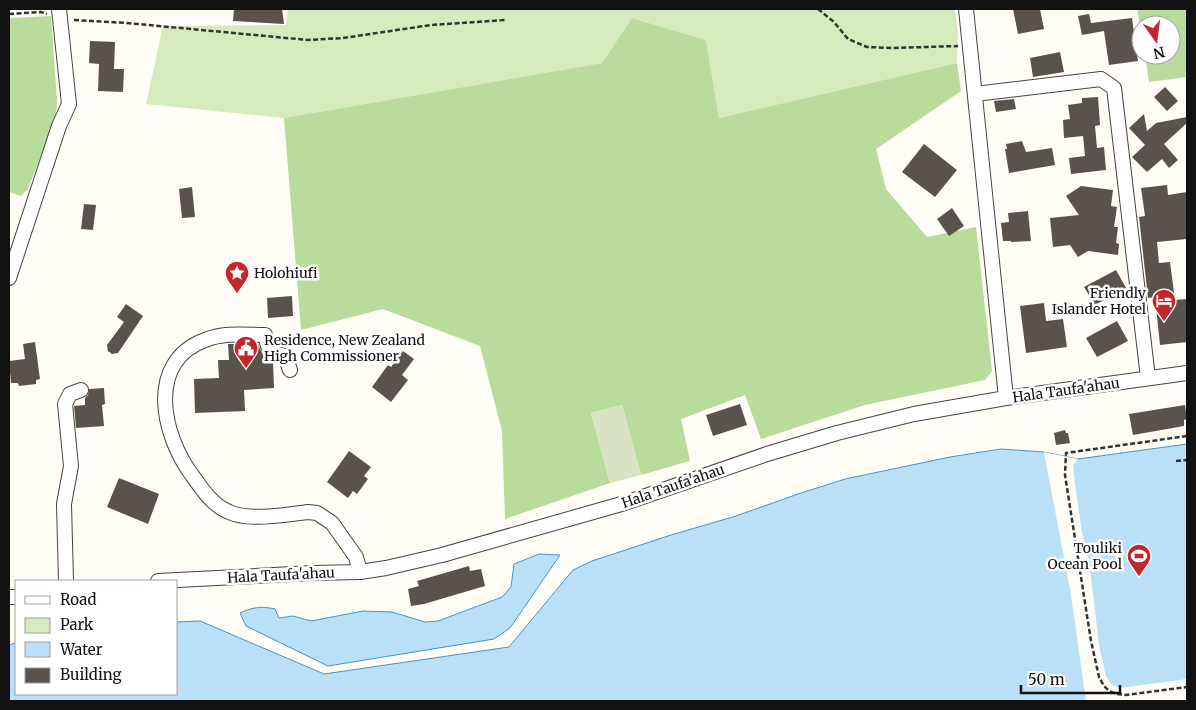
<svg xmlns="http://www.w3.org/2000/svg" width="1196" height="710" viewBox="0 0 1196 710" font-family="Merriweather,serif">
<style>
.green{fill:#d5ebbd}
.forest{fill:#b9dc9c}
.cemetery{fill:#d9e3c4}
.water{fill:#b9e0f7;stroke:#3f96cf}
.pier{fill:#fffdf5}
.building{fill:#5a524d}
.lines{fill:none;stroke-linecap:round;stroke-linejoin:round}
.minor-casing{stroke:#444;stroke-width:16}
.path{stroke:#333;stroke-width:2.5;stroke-dasharray:5 2.5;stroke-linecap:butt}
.minor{stroke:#fff;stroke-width:14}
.labels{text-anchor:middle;stroke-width:5;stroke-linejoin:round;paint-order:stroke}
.poi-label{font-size:14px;fill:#111;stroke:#fff;text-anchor:start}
.street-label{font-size:14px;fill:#111;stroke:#fff}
</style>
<rect width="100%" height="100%" fill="#fffdf5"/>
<path class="green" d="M 288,9 L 955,9 L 958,32 L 957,63 L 719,118 L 706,40 L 632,18 L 602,63 L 284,118 L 146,104 L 163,26 L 286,25 Z"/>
<path class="forest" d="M 1137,9 L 1187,9 L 1187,77 L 1149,82 L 1145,55 L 1171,55 L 1171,25 L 1141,25 L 1141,31 Z
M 51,16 L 57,100 L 56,117 L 28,189 L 21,196 L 9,192 L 9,18 Z
M 632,18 L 706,40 L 719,118 L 957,63 L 961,91 L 876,149 L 886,189 L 927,237 L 976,227 L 992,371 L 985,380 L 865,405 L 761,439 L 745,395 L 681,419 L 690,461 L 641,475 L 622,405 L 591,413 L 610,483 L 505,519 L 502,431 L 480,346 L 383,309 L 301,330 L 284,118 L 602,63 Z"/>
<path class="cemetery" d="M 622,405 L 641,475 L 610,483 L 591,413 Z"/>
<path class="water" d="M 1187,444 L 1187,701 L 9,701 L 9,645 L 16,643 L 16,694 L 176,694 L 176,622 L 200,621 L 324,674 L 509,647 L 573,570 L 592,561 L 671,535 L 736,516 L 798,494 L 845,479 L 950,457 L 1001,449 L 1044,452 L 1078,459 Z
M 539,554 L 560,555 L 510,628 L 494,639 L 328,666 L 246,626 L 240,613 C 253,607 262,606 275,609 L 279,618 L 293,616 L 311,621 L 363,611 L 392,612 L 425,622 L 438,621 L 502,597 L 511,587 L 514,564 Z"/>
<path class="pier" d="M 1044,452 L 1078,459 L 1073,465 L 1075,484 L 1082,533 L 1089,560 L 1099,645 L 1106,676 L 1111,684 L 1120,688 L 1187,679 L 1187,701 L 1086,701 L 1071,595 Z"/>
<path class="building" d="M 234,9 L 282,9 L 284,24 L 233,21 Z
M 1013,9 L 1040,9 L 1044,29 L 1018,34 Z
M 1089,14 L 1091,23 L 1132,18 L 1138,61 L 1109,65 L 1104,31 L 1082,35 L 1078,16 Z
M 90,41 L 115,42 L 114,69 L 124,69 L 123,92 L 98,91 L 99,64 L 89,63 Z
M 1060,52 L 1064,72 L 1033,77 L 1030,58 Z
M 1165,87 L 1178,101 L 1167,111 L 1154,97 Z
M 1098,97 L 1100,125 L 1095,126 L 1097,148 L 1104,147 L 1106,170 L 1071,174 L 1069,158 L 1085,156 L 1083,136 L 1064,138 L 1063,120 L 1070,119 L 1068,105 L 1082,103 L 1082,98 Z
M 1014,99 L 1016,109 L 996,112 L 994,101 Z
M 1144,114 L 1147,131 L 1156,123 L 1187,117 L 1187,123 L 1164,144 L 1178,160 L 1169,168 L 1162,159 L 1147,172 L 1132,157 L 1145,145 L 1129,128 Z
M 1022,141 L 1026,152 L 1052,148 L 1055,165 L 1009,173 L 1005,149 L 1007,149 L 1006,144 Z
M 924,144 L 957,170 L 935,197 L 902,172 Z
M 1167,185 L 1168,195 L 1187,192 L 1187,239 L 1157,242 L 1159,263 L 1170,262 L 1175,300 L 1187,299 L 1187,342 L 1160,345 L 1155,297 L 1148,298 L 1139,217 L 1145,216 L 1141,188 Z
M 1081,186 L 1113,190 L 1111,206 L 1117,207 L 1114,227 L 1118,227 L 1116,243 L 1119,244 L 1118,255 L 1088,251 L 1078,257 L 1070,245 L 1053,247 L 1050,218 L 1079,215 L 1066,196 Z
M 192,187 L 195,217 L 182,218 L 179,189 Z
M 84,204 L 96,205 L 93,230 L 81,229 Z
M 952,208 L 964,226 L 949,236 L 937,219 Z
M 1028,211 L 1031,241 L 1011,242 L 1011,241 L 1003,241 L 1001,223 L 1009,222 L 1008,213 Z
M 1116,270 L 1126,288 L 1095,305 L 1084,287 Z
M 292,296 L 293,316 L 268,318 L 267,298 Z
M 1044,303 L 1046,321 L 1063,319 L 1067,347 L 1026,353 L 1020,306 Z
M 126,304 L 143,316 L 118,353 L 112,354 L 108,351 L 107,345 L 124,322 L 117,317 Z
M 1117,321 L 1128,341 L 1097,357 L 1086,338 Z
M 35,342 L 40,379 L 36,380 L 36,384 L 19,386 L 18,383 L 11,383 L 9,361 L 25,359 L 23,344 Z
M 228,344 L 258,344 L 263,355 L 273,362 L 274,388 L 244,390 L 245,411 L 195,413 L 194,379 L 219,378 L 218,360 L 229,360 Z
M 403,351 L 414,359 L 402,375 L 408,380 L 391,402 L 372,387 L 388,365 L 391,367 Z
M 104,388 L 105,404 L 102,405 L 104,426 L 76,428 L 74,406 L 85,405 L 85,398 L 88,395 L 89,389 Z
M 740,404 L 747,425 L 713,436 L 706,415 Z
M 1185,405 L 1187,419 L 1184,420 L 1184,426 L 1133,435 L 1129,414 Z
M 1065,430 L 1066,433 L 1068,433 L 1070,443 L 1056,445 L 1054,433 Z
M 349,451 L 371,467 L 364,476 L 368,479 L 357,494 L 353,491 L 348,498 L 327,482 Z
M 119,478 L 159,494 L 148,524 L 107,507 Z
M 469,566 L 470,571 L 481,569 L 485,586 L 424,604 L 411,606 L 408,589 L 419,586 L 417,581 Z"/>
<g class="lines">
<defs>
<path id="minor" d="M 966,9 L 1006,398
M 975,94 L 1101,79 L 1114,88 L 1148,378
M 9,278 L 59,126 L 69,104 L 59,9
M 290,370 L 285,356 C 269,352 269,351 265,335 C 245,335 225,332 205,340 C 146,362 162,435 192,475 C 202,489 212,505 229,512 C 249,521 286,515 308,512 L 317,513 L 332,523 L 356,557 L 360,572
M 66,581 L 64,504 L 71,466 L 65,404 L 70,394 L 81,390
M 158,581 L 312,573 L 360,572 L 386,568 L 442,555 L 625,503 L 767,454 L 837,433 L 914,414 L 1006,398 L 1187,373
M 9,597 L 16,597"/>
</defs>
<use href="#minor" class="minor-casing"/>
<path class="path" d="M 818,9 L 834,22 L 848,39 L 867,47 L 893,48 L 958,46
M 9,14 L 41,12 L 47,14
M 74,20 L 127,23 L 308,40 L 343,38 L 431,25 L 505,20
M 1187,436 L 1066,453 L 1065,475 L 1091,641 L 1099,677 L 1104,686 L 1109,691 L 1117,694 L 1126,695 L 1187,687
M 1176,461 L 1187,460"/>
<use href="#minor" class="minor"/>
</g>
<defs>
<symbol id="sight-pin" viewBox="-11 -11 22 30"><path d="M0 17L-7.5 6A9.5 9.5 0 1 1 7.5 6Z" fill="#c4262e" stroke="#fff"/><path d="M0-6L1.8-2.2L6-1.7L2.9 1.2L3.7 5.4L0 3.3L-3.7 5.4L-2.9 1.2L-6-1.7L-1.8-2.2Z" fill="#fff"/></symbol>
<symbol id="hotel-pin" viewBox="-11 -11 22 30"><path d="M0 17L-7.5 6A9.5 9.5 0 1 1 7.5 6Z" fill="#c4262e" stroke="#fff"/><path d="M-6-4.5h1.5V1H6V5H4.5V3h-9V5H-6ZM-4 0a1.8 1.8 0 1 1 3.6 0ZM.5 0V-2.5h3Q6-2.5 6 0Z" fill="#fff"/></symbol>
<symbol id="civic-pin" viewBox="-11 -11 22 30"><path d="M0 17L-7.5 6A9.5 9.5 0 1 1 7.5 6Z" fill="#c4262e" stroke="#fff"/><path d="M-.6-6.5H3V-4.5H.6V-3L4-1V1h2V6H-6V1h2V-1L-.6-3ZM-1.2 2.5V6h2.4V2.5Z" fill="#fff"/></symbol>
<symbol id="stadium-pin" viewBox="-11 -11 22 30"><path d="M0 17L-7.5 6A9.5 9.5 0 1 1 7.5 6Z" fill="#c4262e" stroke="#fff"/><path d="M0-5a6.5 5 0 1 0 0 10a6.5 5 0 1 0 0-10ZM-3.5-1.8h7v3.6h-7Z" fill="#fff"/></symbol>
</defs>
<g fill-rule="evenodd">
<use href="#sight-pin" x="223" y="259" width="28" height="38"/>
<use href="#hotel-pin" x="1150" y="287" width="28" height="38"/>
<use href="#civic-pin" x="232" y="334" width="28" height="38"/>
<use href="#stadium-pin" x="1125" y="542" width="28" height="38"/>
</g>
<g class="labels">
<g class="poi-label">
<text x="254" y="278">Holohiufi</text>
<text x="1146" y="298" text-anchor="end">Friendly<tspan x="1146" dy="16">Islander Hotel</tspan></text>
<text x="264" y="345">Residence, New Zealand<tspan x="264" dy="16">High Commissioner</tspan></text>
<text x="1122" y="553" text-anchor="end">Touliki<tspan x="1122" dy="16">Ocean Pool</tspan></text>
</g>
<g class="street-label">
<text transform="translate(1066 390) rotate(-8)" y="5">Hala Taufa'ahau</text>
<text transform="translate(673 486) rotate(-19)" y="5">Hala Taufa'ahau</text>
<text transform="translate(281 575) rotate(-3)" y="5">Hala Taufa'ahau</text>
</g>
</g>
<rect width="1196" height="710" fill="none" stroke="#111111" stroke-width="20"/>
<rect x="15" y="580" width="162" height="115" fill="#ffffff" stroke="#a0a0a0"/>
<rect x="25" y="596" width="25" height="8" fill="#ffffff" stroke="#a0a0a0"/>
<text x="60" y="605" font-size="15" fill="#111111">Road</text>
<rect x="25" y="618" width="25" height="15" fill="#d5ebbd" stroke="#a0a0a0"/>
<text x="60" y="630" font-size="15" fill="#111111">Park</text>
<rect x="25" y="642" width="25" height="15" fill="#b9e0f7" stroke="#a0a0a0"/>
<text x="60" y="655" font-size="15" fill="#111111">Water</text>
<rect x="25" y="668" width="25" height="15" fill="#5a524d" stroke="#a0a0a0"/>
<text x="60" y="680" font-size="15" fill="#111111">Building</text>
<g transform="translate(1156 40) rotate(166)"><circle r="24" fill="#ffffff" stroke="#a0a0a0"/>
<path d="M0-4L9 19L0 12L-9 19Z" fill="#c4262e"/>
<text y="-8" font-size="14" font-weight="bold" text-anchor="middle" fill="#111111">N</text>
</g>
<path d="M1021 685v8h99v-8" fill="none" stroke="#111111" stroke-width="2.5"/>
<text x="1028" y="685" font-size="15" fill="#111111" stroke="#ffffff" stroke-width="4" paint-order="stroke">50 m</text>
</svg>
